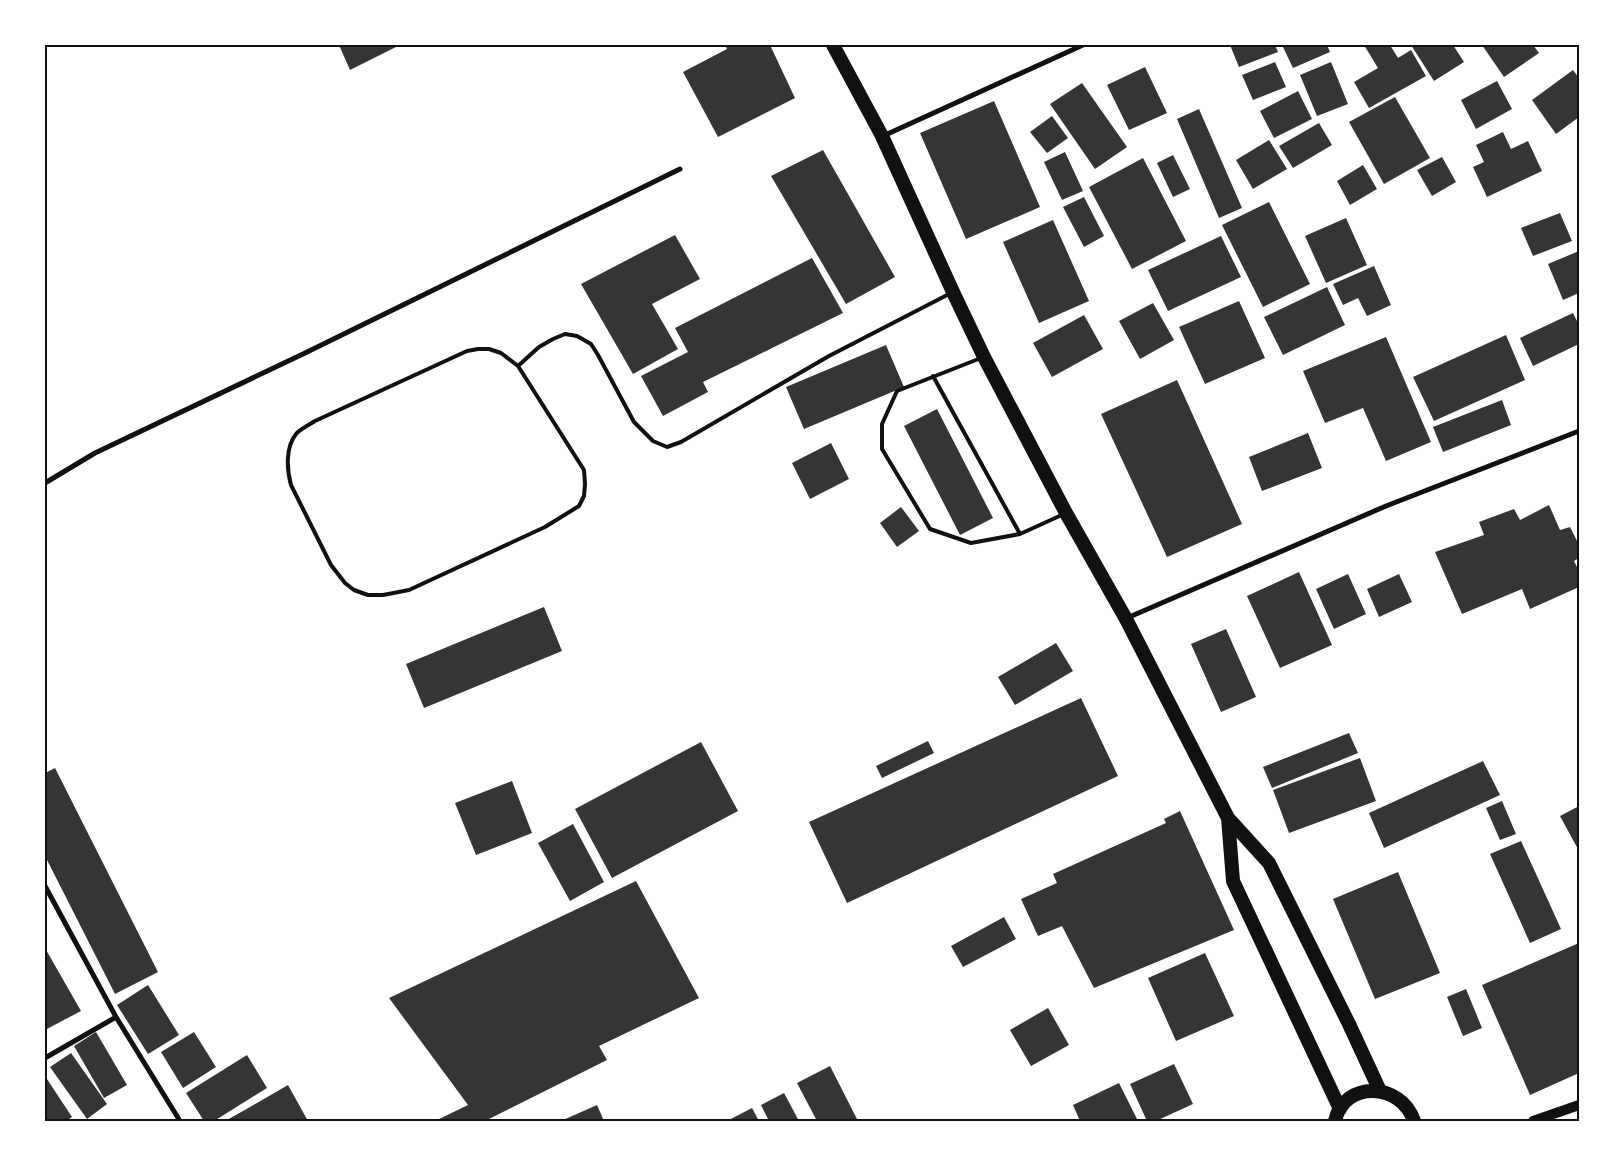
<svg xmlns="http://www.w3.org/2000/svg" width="1624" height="1166" viewBox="0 0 1624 1166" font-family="'PT Serif',serif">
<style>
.building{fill:#353535}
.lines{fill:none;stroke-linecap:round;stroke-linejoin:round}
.service{stroke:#111;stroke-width:4}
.minor{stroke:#111;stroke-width:5}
.secondary{stroke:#111;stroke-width:10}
.trunk{stroke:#111;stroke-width:14}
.neatline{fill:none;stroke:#111;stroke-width:2}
</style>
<rect width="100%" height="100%" fill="#fff"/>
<path class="building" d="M 339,45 L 400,45 L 350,70 Z
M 725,45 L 770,45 L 795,98 L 718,137 L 683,72 L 727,49 Z
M 1230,45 L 1275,45 L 1278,52 L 1239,67 Z
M 1282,45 L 1327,45 L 1330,52 L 1293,68 Z
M 1364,45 L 1390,45 L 1398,58 L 1411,50 L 1426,76 L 1369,108 L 1354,82 L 1378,68 Z
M 1411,45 L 1453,45 L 1464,62 L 1434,81 Z
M 1482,45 L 1533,45 L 1539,53 L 1504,77 Z
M 1275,62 L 1286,87 L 1253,100 L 1242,75 Z
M 1331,62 L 1348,104 L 1317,116 L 1300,75 Z
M 1145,67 L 1167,113 L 1129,130 L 1107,85 Z
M 1573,70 L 1579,78 L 1579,117 L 1556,134 L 1532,100 Z
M 1497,81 L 1512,109 L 1476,129 L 1461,100 Z
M 1082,83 L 1127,147 L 1095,169 L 1050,104 Z
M 1298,91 L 1312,119 L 1274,138 L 1260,111 Z
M 1395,97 L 1430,158 L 1384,184 L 1349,122 Z
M 994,101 L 1040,207 L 966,239 L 920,133 Z
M 1199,109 L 1242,208 L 1219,218 L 1177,119 Z
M 1052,116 L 1068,138 L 1047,153 L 1030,132 Z
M 1319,123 L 1332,145 L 1293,168 L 1279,146 Z
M 1503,132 L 1511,149 L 1528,141 L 1542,171 L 1487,197 L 1473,167 L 1484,162 L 1476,145 Z
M 1269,140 L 1287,169 L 1253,189 L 1236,160 Z
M 823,150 L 895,277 L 846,304 L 771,176 Z
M 1065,152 L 1083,191 L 1062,200 L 1044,162 Z
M 1173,155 L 1190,189 L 1173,197 L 1157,163 Z
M 1442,157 L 1456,182 L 1432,196 L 1417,170 Z
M 1143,158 L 1186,241 L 1132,269 L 1089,187 Z
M 1363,165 L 1377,189 L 1350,205 L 1337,181 Z
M 1084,197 L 1104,236 L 1084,247 L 1063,207 Z
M 1269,202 L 1310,284 L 1263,307 L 1222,225 Z
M 1560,213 L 1572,241 L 1533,256 L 1521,228 Z
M 1346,218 L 1367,265 L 1326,283 L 1305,236 Z
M 1053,220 L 1089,301 L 1039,323 L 1003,242 Z
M 675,235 L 700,279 L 652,304 L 678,349 L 633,374 L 581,284 Z
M 1221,236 L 1241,277 L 1168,311 L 1148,270 Z
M 1579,251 L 1579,293 L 1563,300 L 1548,264 Z
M 812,258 L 843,313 L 703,382 L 708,392 L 663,416 L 641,376 L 688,352 L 675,328 Z
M 1374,266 L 1391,305 L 1367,316 L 1358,298 L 1343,305 L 1333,284 Z
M 1327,287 L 1345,325 L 1283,355 L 1264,317 Z
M 1239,301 L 1265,358 L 1205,384 L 1179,327 Z
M 1153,303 L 1174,340 L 1140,359 L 1119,321 Z
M 1573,313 L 1579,325 L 1579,344 L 1533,366 L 1520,338 Z
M 1084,315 L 1103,349 L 1052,377 L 1033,343 Z
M 1506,335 L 1525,380 L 1434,421 L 1413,377 Z
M 1386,337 L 1431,442 L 1386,461 L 1363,408 L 1325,423 L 1303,371 Z
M 886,345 L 904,387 L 804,429 L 786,387 Z
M 1177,380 L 1242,524 L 1167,557 L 1101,414 Z
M 1502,400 L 1511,425 L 1443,452 L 1433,427 Z
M 937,409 L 993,518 L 960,535 L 904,426 Z
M 1308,433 L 1322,468 L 1262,491 L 1249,457 Z
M 831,443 L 849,479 L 810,499 L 792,463 Z
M 1549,505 L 1560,530 L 1570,527 L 1579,545 L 1579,558 L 1574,561 L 1579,571 L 1579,587 L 1530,609 L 1522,589 L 1462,614 L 1435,552 L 1484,535 L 1479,522 L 1514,509 L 1520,520 Z
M 901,507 L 919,531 L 897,547 L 880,523 Z
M 1299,572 L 1332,645 L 1280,668 L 1247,596 Z
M 1348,574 L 1366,614 L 1334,629 L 1316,589 Z
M 1399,574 L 1412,602 L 1379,617 L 1367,589 Z
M 544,607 L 562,651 L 424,708 L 406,664 Z
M 1226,629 L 1256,697 L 1221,712 L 1191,644 Z
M 1056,643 L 1073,671 L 1015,705 L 998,677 Z
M 1081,698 L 1118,776 L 847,903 L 809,822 Z
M 1349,733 L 1358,753 L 1272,788 L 1263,767 Z
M 928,741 L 934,753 L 882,778 L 876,766 Z
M 701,742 L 738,811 L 612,878 L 575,809 Z
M 1360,758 L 1376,801 L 1289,833 L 1273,790 Z
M 1483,761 L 1500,795 L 1384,848 L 1369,813 Z
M 55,768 L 158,972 L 115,994 L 45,856 L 45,773 Z
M 512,781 L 532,833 L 476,855 L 455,803 Z
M 1502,801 L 1516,834 L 1500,840 L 1486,808 Z
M 1579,806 L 1579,851 L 1560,816 Z
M 1180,811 L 1234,930 L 1094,988 L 1062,926 L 1038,936 L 1021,899 L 1057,883 L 1053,874 L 1166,823 L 1164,819 Z
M 573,824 L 604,882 L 570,901 L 538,843 Z
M 1521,841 L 1561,929 L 1530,943 L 1490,854 Z
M 1398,872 L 1440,973 L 1375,999 L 1333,899 Z
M 636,881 L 699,998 L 599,1046 L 607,1060 L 485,1121 L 435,1121 L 468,1105 L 389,998 Z
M 1004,917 L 1016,939 L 963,967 L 951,946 Z
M 1579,943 L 1579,1073 L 1530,1095 L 1482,985 Z
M 45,948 L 81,1011 L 45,1030 Z
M 1205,953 L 1234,1016 L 1176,1041 L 1148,978 Z
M 148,985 L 179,1035 L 148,1054 L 117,1005 Z
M 1466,989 L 1482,1028 L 1463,1036 L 1447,997 Z
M 1048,1008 L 1069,1045 L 1031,1066 L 1010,1030 Z
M 96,1032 L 127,1085 L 104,1098 L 74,1046 Z
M 194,1032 L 216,1067 L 183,1088 L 161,1052 Z
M 71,1053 L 107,1104 L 87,1119 L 50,1067 Z
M 247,1055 L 267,1088 L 214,1121 L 204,1121 L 186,1093 Z
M 1174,1064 L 1193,1104 L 1156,1121 L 1147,1121 L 1130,1084 Z
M 830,1066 L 858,1121 L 817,1121 L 797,1083 Z
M 45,1076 L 72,1117 L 66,1121 L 45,1121 Z
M 1119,1083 L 1138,1121 L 1080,1121 L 1073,1105 Z
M 288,1085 L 308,1121 L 225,1121 L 243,1111 Z
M 784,1093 L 799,1121 L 769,1121 L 761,1105 Z
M 597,1105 L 604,1121 L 561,1121 Z
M 752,1108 L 759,1121 L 727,1121 Z"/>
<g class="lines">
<path class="service" d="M 478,349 L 489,349 L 501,353 L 518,366 L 584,470 L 585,484 L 584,496 L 579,506 L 545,527 L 409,590 L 383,595 L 368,595 L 354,590 L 345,583 L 331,565 L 291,485 C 287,470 285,448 296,434 C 300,429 309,425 315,421 L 467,351 Z
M 981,358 L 897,391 L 882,424 L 882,449 L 930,529 L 971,543 L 1020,534 L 1064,514
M 518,366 L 539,347 L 553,339 L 565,334 L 577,336 L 591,344 L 598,355 L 634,422 L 653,441 L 667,447 L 681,442 L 829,356 L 951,293
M 933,376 L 1020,534"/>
<path class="minor" d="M 883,136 L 1083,45
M 45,483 L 95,453 L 303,354 L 680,169
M 1127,618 L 1386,506 L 1579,431
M 45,886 L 116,1017 L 180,1121
M 45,1058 L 116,1017"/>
<path class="secondary" d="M 1533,1121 L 1579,1105"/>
<path class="trunk" d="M 833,45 L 882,136 L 953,292 L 984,357 L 1066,513 L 1126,619 L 1228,818 L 1269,863 L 1349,1024 L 1380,1091
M 1228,818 L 1233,881 L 1340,1109
M 1335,1121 C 1344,1080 1401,1082 1414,1121"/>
</g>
<rect width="1624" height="1166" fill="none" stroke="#ffffff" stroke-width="92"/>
<rect x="46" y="46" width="1532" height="1074" class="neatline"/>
</svg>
